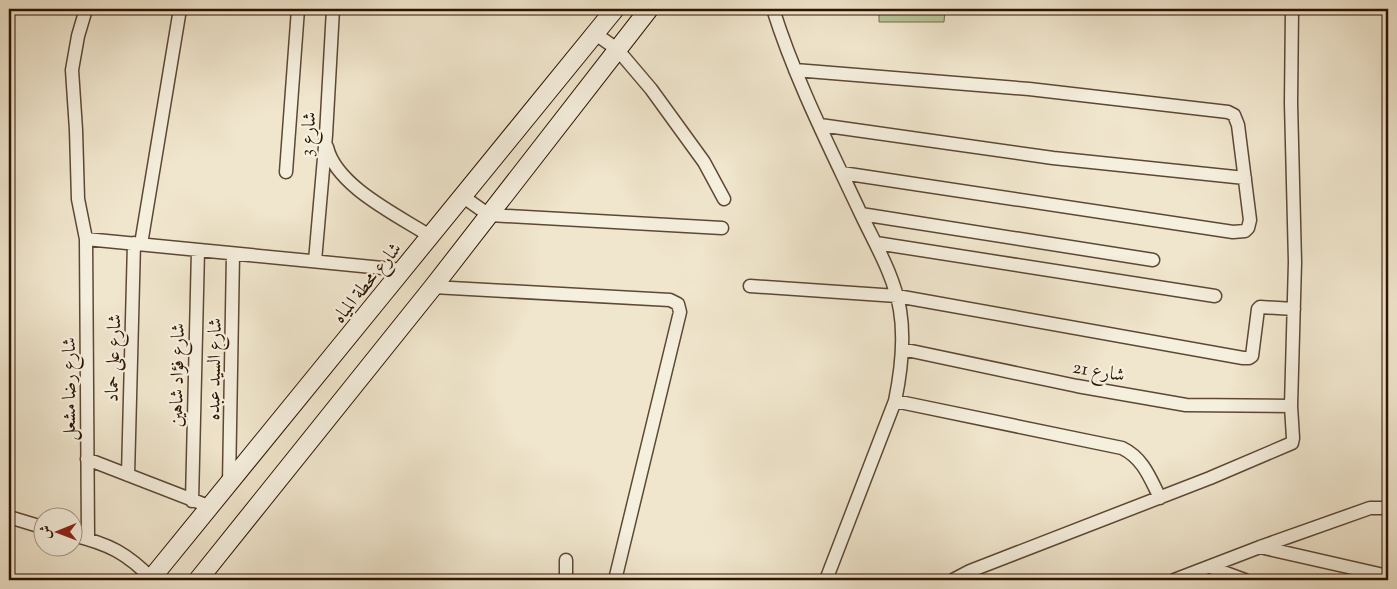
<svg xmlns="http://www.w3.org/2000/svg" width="1397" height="589" viewBox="0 0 1397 589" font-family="'Sorts Mill Goudy',Amiri,serif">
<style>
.green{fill:#b7c69a;stroke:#726c4e}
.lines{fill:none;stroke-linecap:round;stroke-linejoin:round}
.street-casing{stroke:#5d4835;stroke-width:15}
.secondary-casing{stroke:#2c1302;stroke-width:20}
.street{stroke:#f5efde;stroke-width:12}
.secondary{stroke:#f5efde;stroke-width:18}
.labels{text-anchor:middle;stroke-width:4.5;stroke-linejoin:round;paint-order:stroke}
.street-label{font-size:19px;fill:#2c1302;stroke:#f5efde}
</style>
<rect width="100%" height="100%" fill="#f0e6cd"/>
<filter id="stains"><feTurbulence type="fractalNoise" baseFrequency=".004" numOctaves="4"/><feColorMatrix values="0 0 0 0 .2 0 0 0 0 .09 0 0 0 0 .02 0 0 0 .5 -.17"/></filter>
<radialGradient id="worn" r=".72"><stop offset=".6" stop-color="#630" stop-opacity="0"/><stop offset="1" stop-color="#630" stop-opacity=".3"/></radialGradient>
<path class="green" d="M 879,9 L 945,9 L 944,22 L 879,22 Z"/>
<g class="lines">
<defs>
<path id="street" d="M 86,9 L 78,36 L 72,70 L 76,130 L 78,199 L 86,239 L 88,539
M 773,9 C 795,79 829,146 860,212 C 875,244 894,275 900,310 C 905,340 901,372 895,401 L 826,580
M 594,33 L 617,49 L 651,89 L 704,162 L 724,199
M 795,70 L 1029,89 L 1228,112 L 1234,115 L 1238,125 L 1250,220 L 1248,228 L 1245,231 L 1233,232 L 842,173
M 820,125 L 1053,158 L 1245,178
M 327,147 C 336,186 397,215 430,236
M 286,172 L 298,9
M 462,196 L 489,215 L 722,228
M 861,214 L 1153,260
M 86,239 L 403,270
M 876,243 L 1215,296
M 141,244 L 180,9
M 315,261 L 326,135 L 333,9
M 750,286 L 897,296 L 1243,358 L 1249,358 L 1252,356 L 1258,309 L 1260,307 L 1294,309
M 433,287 L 670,300 L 678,304 L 680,312 L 615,580
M 902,349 L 1077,386 L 1186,405 L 1291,406
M 895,401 L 1122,448 C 1143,458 1150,478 1160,498
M 87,459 L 211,507
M 128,475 L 134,243
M 229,484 L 233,254
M 192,501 L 198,250
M 9,517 L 42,527
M 72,535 C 109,544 127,553 153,580
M 1260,547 L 1388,576
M 1210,567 L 1245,580
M 566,580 L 566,560
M 953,580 L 970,571 L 1210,478 L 1292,443 L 1293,438 L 1291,406 L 1295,262 L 1291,103 L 1292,9
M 1174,580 L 1260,547 L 1370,508 L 1388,508"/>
<path id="secondary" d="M 150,580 C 306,391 459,198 615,9
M 198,580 L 433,287 L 649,9"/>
</defs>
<use href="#street" class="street-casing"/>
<use href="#secondary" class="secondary-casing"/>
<use href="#street" class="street"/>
<use href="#secondary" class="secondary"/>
</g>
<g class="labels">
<g class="street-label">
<text transform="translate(307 134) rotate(-86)" y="7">شارع 3</text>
<text transform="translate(366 282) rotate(-51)" y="7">شارع محطة المياه</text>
<text transform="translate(112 358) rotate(-88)" y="7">شارع على حماد</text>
<text transform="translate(213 369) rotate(-89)" y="7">شارع السيد عبده</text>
<text transform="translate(1099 370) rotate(10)" y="7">شارع 21</text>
<text transform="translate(176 375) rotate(-89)" y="7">شارع فؤاد شاهين</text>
<text transform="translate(68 389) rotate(-90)" y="7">شارع رضا مشعل</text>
</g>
</g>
<rect width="1397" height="589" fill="none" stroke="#f0e6cd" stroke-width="30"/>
<rect x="10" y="10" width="1377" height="569" fill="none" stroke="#2c1302" stroke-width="2.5"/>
<rect x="15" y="15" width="1367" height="559" fill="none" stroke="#2c1302"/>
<g transform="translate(58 532) rotate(269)"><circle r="24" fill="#f5efde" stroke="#a59786"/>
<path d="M0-4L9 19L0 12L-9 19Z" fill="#8f2418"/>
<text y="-8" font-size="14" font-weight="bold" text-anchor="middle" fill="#2c1302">ش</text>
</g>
<rect width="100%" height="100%" filter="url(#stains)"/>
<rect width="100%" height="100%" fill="url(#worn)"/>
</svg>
